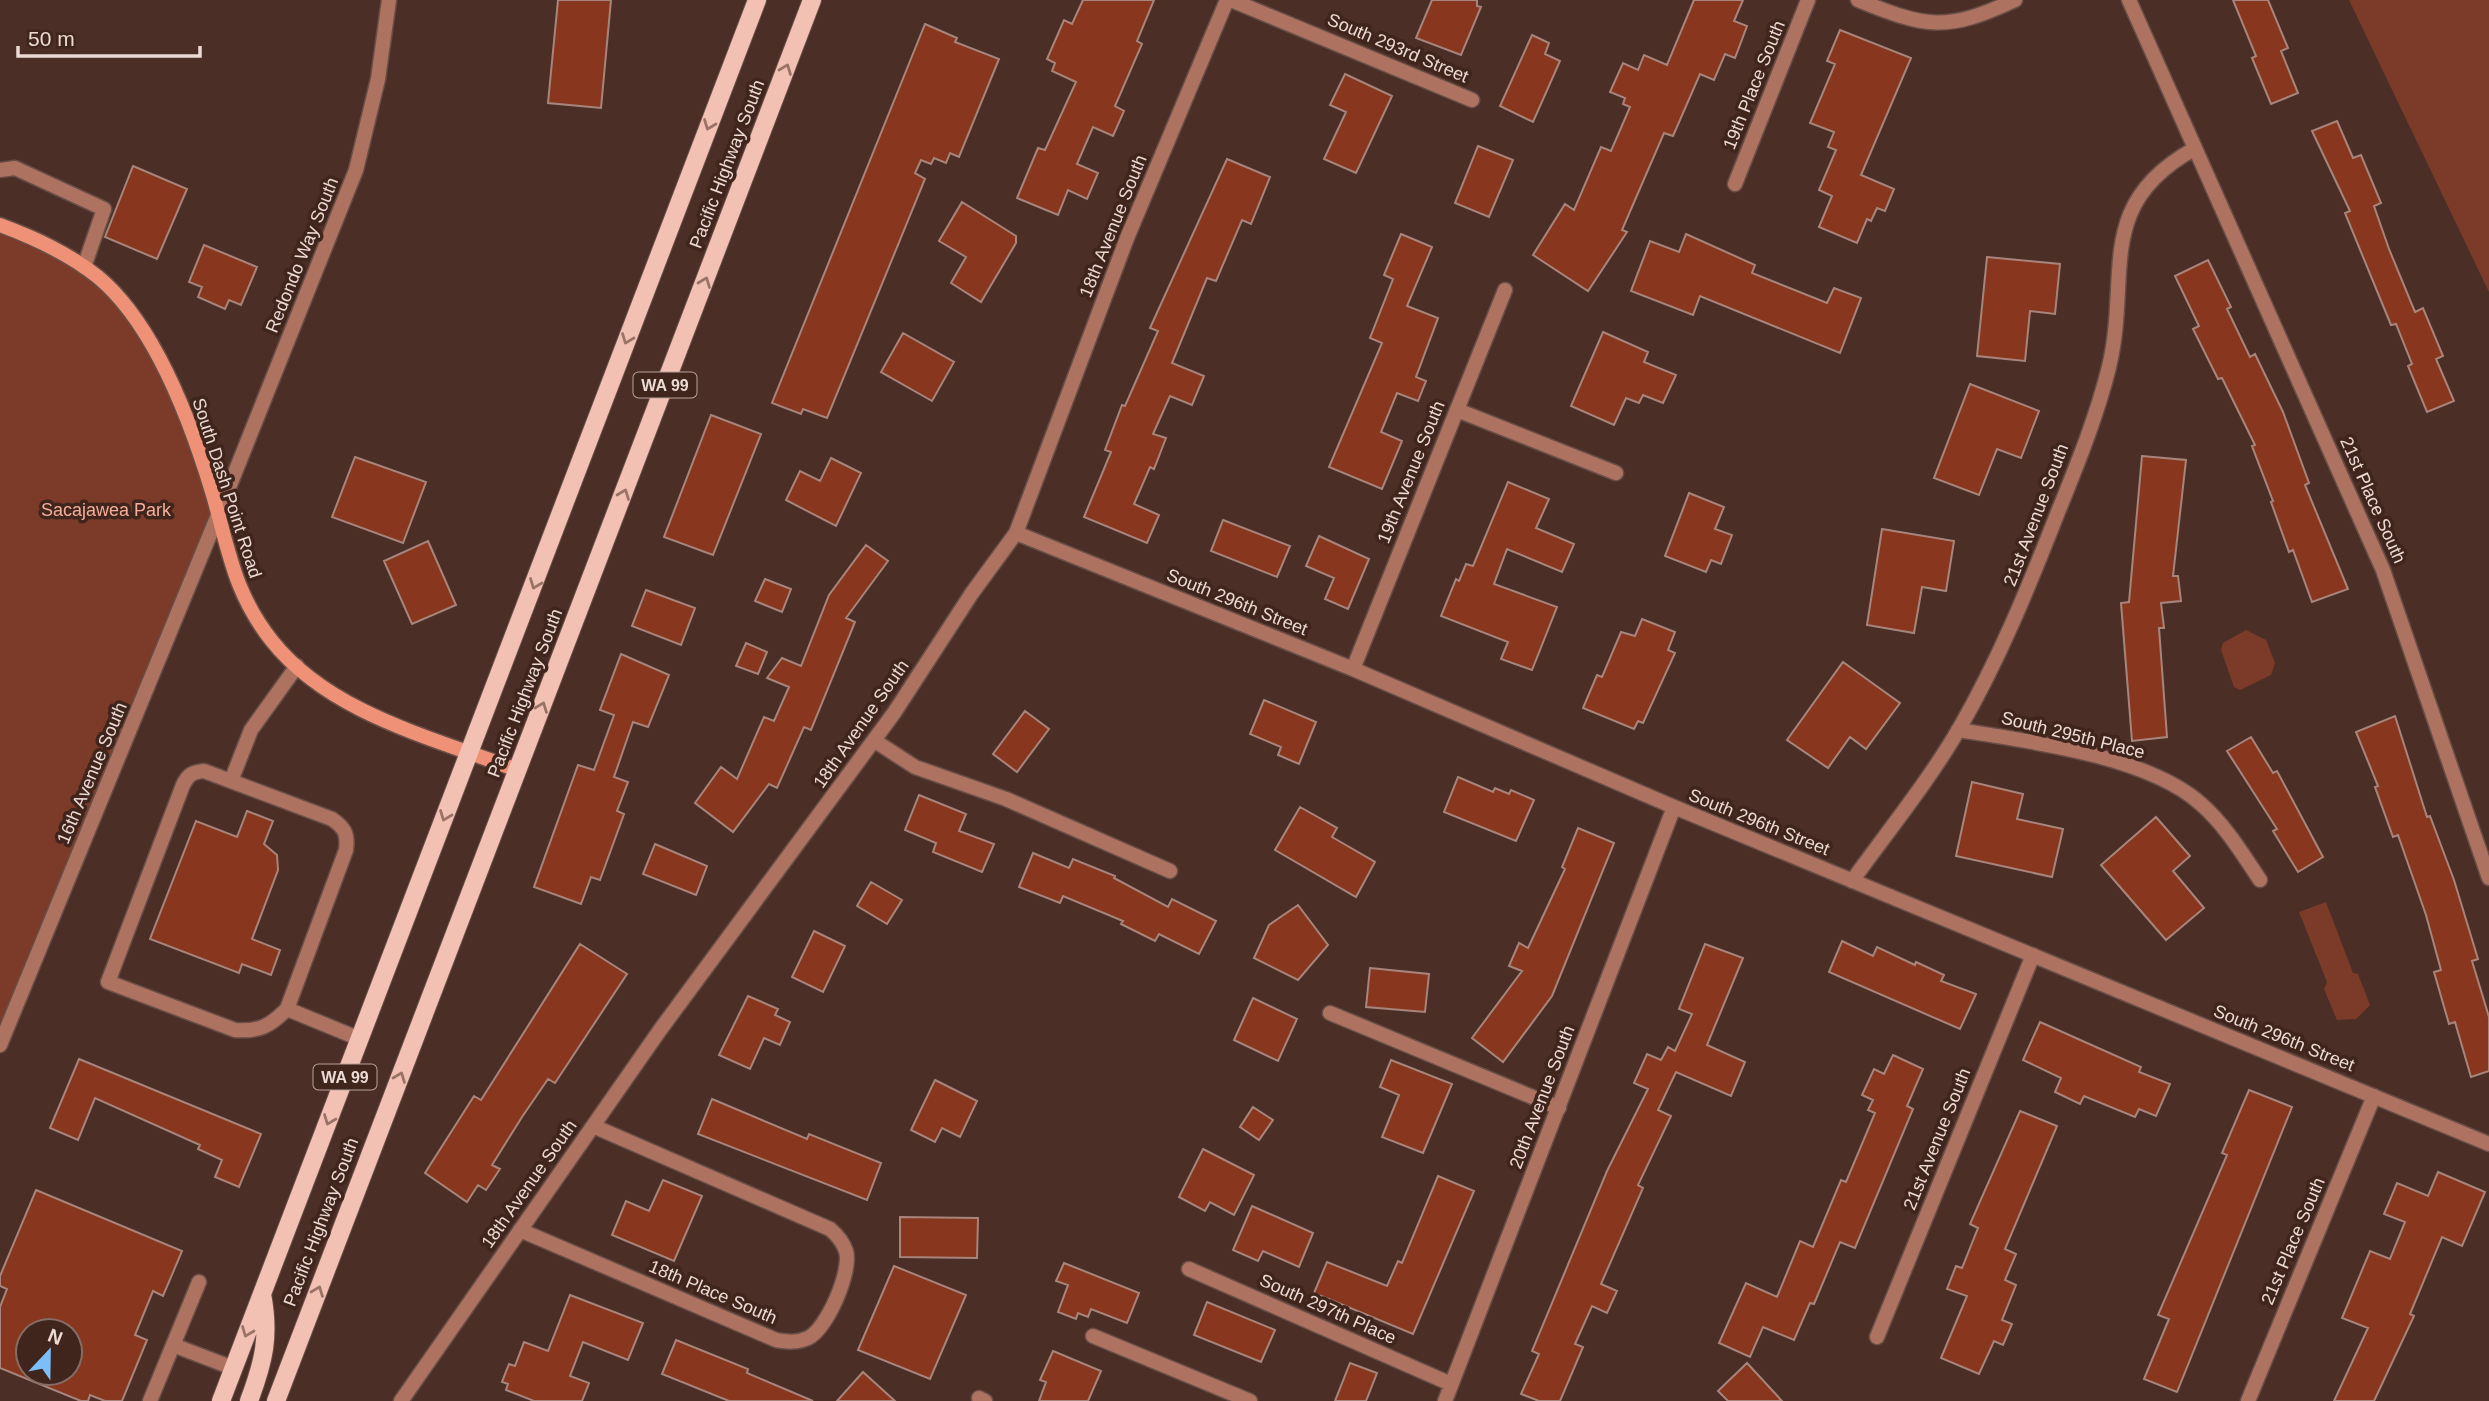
<svg xmlns="http://www.w3.org/2000/svg" width="2489" height="1401" viewBox="0 0 2489 1401" font-family="Arial,sans-serif">
<style>
.green{fill:#7c3b28}
.building{fill:#88361d;stroke:#a7857c;stroke-width:2;fill-rule:evenodd}
.lines{fill:none;stroke-linecap:round;stroke-linejoin:round}
.service-casing{stroke:#684e46;stroke-width:17}
.minor-casing{stroke:#684e46;stroke-width:17}
.tertiary-casing{stroke:#684e46;stroke-width:17}
.secondary-casing{stroke:#684e46;stroke-width:17}
.primary-casing{stroke:#684e46;stroke-width:20}
.service{stroke:#ae7261;stroke-width:14}
.minor{stroke:#ae7261;stroke-width:14}
.tertiary{stroke:#ae7261;stroke-width:14}
.secondary{stroke:#ef9176;stroke-width:14}
.primary{stroke:#f3c1b3;stroke-width:18}
.oneway{stroke:#9a7368}
.labels{text-anchor:middle;stroke-width:7;stroke-linejoin:round;paint-order:stroke}
.shield{fill:#40251d;stroke:#b8a49d;stroke-width:2}
.shield-label{font-size:16px;font-weight:bold;fill:#ecdad4}
.street-label{font-size:18px;fill:#ecdad4;stroke:#40251d}
.park-label{font-size:18px;fill:#f4ad98;stroke:#40251d}
</style>
<rect width="100%" height="100%" fill="#4b2f27"/>
<path class="green" d="M 2349,0 L 2489,0 L 2489,292 Z
M 0,225 L 100,279 L 159,361 L 218,515 L 0,1045 Z
M 2246,630 L 2266,640 L 2275,663 L 2271,675 L 2240,690 L 2234,687 L 2221,650 L 2223,643 Z
M 2326,902 L 2353,973 L 2358,974 L 2370,1005 L 2356,1019 L 2337,1020 L 2324,989 L 2327,982 L 2299,912 Z"/>
<path class="building" d="M 558,0 L 611,0 L 601,108 L 548,103 Z
M 1083,0 L 1154,0 L 1137,41 L 1142,44 L 1115,106 L 1124,111 L 1113,136 L 1093,127 L 1077,164 L 1098,173 L 1087,199 L 1068,190 L 1058,215 L 1017,198 L 1038,148 L 1045,150 L 1076,82 L 1052,71 L 1055,63 L 1047,59 L 1064,20 L 1072,24 Z
M 1432,0 L 1477,0 L 1477,6 L 1481,7 L 1461,55 L 1416,38 Z
M 1694,0 L 1743,0 L 1734,21 L 1747,26 L 1735,58 L 1725,54 L 1714,80 L 1700,74 L 1673,136 L 1664,133 L 1622,230 L 1627,232 L 1588,291 L 1533,255 L 1565,204 L 1574,210 L 1601,147 L 1611,151 L 1630,107 L 1623,104 L 1625,98 L 1610,92 L 1623,63 L 1638,70 L 1644,55 L 1667,65 Z
M 2233,0 L 2268,0 L 2288,48 L 2281,51 L 2298,93 L 2271,104 L 2252,58 L 2256,56 Z
M 925,24 L 957,38 L 955,42 L 999,59 L 959,157 L 950,153 L 946,163 L 934,158 L 931,164 L 921,160 L 915,173 L 925,179 L 827,418 L 803,409 L 801,414 L 772,403 Z
M 1840,30 L 1911,58 L 1861,175 L 1894,189 L 1885,211 L 1877,208 L 1871,221 L 1867,219 L 1857,243 L 1819,227 L 1832,196 L 1819,190 L 1836,150 L 1828,147 L 1834,132 L 1810,123 L 1835,64 L 1827,61 Z
M 1532,35 L 1549,43 L 1545,54 L 1560,61 L 1533,122 L 1500,106 Z
M 1345,74 L 1392,96 L 1356,173 L 1324,159 L 1346,112 L 1330,105 Z
M 2337,121 L 2353,158 L 2361,155 L 2381,203 L 2374,206 L 2389,249 L 2415,312 L 2423,308 L 2443,356 L 2436,359 L 2454,401 L 2427,412 L 2408,366 L 2412,364 L 2396,324 L 2391,325 L 2345,213 L 2350,211 L 2312,131 Z
M 1478,146 L 1513,160 L 1489,217 L 1455,203 Z
M 1227,159 L 1270,177 L 1251,224 L 1242,220 L 1216,281 L 1207,278 L 1172,363 L 1204,376 L 1192,405 L 1170,396 L 1153,434 L 1166,438 L 1154,469 L 1150,467 L 1134,504 L 1159,515 L 1147,543 L 1084,517 L 1111,452 L 1105,450 L 1122,405 L 1125,406 L 1158,331 L 1150,328 Z
M 133,166 L 187,189 L 157,259 L 105,237 Z
M 962,202 L 1016,236 L 1016,243 L 981,302 L 951,283 L 966,257 L 939,241 Z
M 1401,234 L 1432,247 L 1407,306 L 1438,318 L 1416,377 L 1426,381 L 1418,401 L 1397,393 L 1381,432 L 1402,441 L 1382,489 L 1329,467 L 1382,343 L 1370,338 L 1393,279 L 1384,275 Z
M 1686,234 L 1755,265 L 1752,273 L 1827,303 L 1834,288 L 1861,298 L 1840,353 L 1700,296 L 1693,315 L 1631,291 L 1650,241 L 1679,252 Z
M 204,245 L 257,267 L 241,305 L 229,300 L 225,309 L 198,297 L 202,287 L 189,282 Z
M 1987,257 L 2060,264 L 2055,314 L 2030,311 L 2025,361 L 1977,356 Z
M 2208,260 L 2231,307 L 2227,309 L 2250,357 L 2255,354 L 2283,412 L 2309,483 L 2305,485 L 2348,589 L 2312,602 L 2293,550 L 2289,552 L 2271,502 L 2273,501 L 2252,446 L 2255,445 L 2222,378 L 2218,379 L 2193,329 L 2199,326 L 2175,276 Z
M 1603,332 L 1648,352 L 1644,362 L 1676,375 L 1663,403 L 1643,395 L 1639,403 L 1626,398 L 1614,425 L 1571,406 Z
M 903,333 L 954,362 L 932,401 L 881,372 Z
M 1970,384 L 2039,411 L 2021,458 L 1997,449 L 1979,495 L 1934,478 Z
M 711,415 L 761,434 L 713,555 L 664,537 Z
M 2142,456 L 2186,460 L 2173,576 L 2178,576 L 2181,601 L 2161,603 L 2164,628 L 2159,628 L 2167,737 L 2132,741 L 2121,603 L 2129,602 Z
M 355,457 L 426,482 L 403,543 L 332,517 Z
M 831,458 L 861,473 L 836,526 L 786,500 L 800,471 L 820,481 Z
M 1508,482 L 1549,499 L 1536,528 L 1574,544 L 1562,572 L 1507,549 L 1494,584 L 1557,607 L 1532,670 L 1501,659 L 1508,642 L 1441,616 L 1456,579 L 1459,581 L 1466,564 L 1473,566 Z
M 1689,493 L 1724,507 L 1715,529 L 1732,535 L 1721,564 L 1711,560 L 1706,572 L 1665,556 Z
M 1223,520 L 1290,546 L 1277,577 L 1211,551 Z
M 1882,529 L 1954,541 L 1946,591 L 1922,587 L 1914,633 L 1867,625 Z
M 1319,536 L 1369,559 L 1348,609 L 1325,599 L 1334,578 L 1306,566 Z
M 428,541 L 456,605 L 412,624 L 384,561 Z
M 866,545 L 888,561 L 846,618 L 855,622 L 811,730 L 804,727 L 777,788 L 769,784 L 733,832 L 695,803 L 721,767 L 737,779 L 764,717 L 774,721 L 789,687 L 767,678 L 782,658 L 801,666 L 829,595 Z
M 765,579 L 791,589 L 782,612 L 755,601 Z
M 646,590 L 695,608 L 681,645 L 632,626 Z
M 1642,619 L 1675,632 L 1668,650 L 1675,653 L 1643,723 L 1638,721 L 1634,729 L 1583,708 L 1597,675 L 1602,677 L 1621,632 L 1635,636 Z
M 746,643 L 767,652 L 758,674 L 736,666 Z
M 621,654 L 669,675 L 648,727 L 633,722 L 614,777 L 628,782 L 617,811 L 624,814 L 600,880 L 591,877 L 581,904 L 534,887 L 578,765 L 594,770 L 614,715 L 600,710 Z
M 1843,662 L 1900,703 L 1866,749 L 1850,737 L 1828,768 L 1787,740 Z
M 1264,700 L 1316,722 L 1299,764 L 1278,755 L 1281,747 L 1250,734 Z
M 1025,711 L 1049,729 L 1017,772 L 993,754 Z
M 2395,716 L 2427,817 L 2430,816 L 2454,880 L 2478,959 L 2472,961 L 2489,1017 L 2489,1071 L 2471,1077 L 2455,1022 L 2449,1024 L 2434,972 L 2441,970 L 2426,915 L 2398,835 L 2393,837 L 2375,787 L 2378,786 L 2356,732 Z
M 2251,737 L 2273,773 L 2277,771 L 2323,857 L 2298,872 L 2273,831 L 2277,829 L 2227,751 Z
M 1458,777 L 1493,792 L 1495,788 L 1509,794 L 1511,790 L 1534,800 L 1516,841 L 1444,812 Z
M 1972,782 L 2023,794 L 2017,819 L 2063,829 L 2052,877 L 1956,856 Z
M 919,795 L 966,814 L 959,831 L 994,844 L 982,872 L 933,852 L 936,843 L 905,830 Z
M 1300,807 L 1337,828 L 1332,837 L 1375,862 L 1356,897 L 1275,850 Z
M 247,811 L 273,821 L 264,844 L 277,855 L 278,870 L 252,939 L 280,950 L 271,975 L 242,964 L 239,973 L 150,939 L 196,821 L 237,837 Z
M 2156,817 L 2190,856 L 2173,871 L 2204,908 L 2166,940 L 2101,865 Z
M 1578,828 L 1614,843 L 1552,996 L 1503,1062 L 1472,1038 L 1522,971 L 1509,966 L 1519,943 L 1528,948 L 1565,869 L 1562,867 Z
M 655,844 L 707,866 L 696,895 L 643,874 Z
M 1033,853 L 1069,868 L 1073,859 L 1115,876 L 1114,878 L 1168,907 L 1172,899 L 1216,921 L 1199,954 L 1159,934 L 1155,941 L 1121,924 L 1123,921 L 1063,896 L 1060,903 L 1019,887 Z
M 871,882 L 902,900 L 887,924 L 857,906 Z
M 1298,905 L 1328,945 L 1298,980 L 1254,958 L 1269,925 Z
M 814,931 L 845,946 L 823,992 L 792,977 Z
M 1842,941 L 1873,956 L 1877,947 L 1915,965 L 1916,962 L 1944,975 L 1941,981 L 1976,994 L 1960,1029 L 1829,972 Z
M 580,944 L 627,974 L 555,1083 L 548,1079 L 522,1117 L 492,1165 L 500,1169 L 486,1190 L 478,1185 L 467,1202 L 425,1173 L 474,1096 L 481,1100 Z
M 1705,944 L 1743,958 L 1707,1045 L 1745,1062 L 1731,1096 L 1676,1072 L 1658,1110 L 1671,1116 L 1638,1185 L 1643,1188 L 1601,1284 L 1617,1291 L 1607,1313 L 1592,1306 L 1575,1344 L 1583,1347 L 1560,1401 L 1539,1401 L 1521,1394 L 1539,1354 L 1532,1351 L 1607,1171 L 1648,1089 L 1634,1083 L 1647,1054 L 1661,1060 L 1668,1047 L 1675,1051 L 1692,1014 L 1679,1009 Z
M 1370,968 L 1429,974 L 1425,1012 L 1366,1007 Z
M 748,996 L 778,1009 L 775,1015 L 790,1022 L 780,1045 L 764,1038 L 750,1069 L 719,1055 Z
M 1253,998 L 1297,1019 L 1278,1061 L 1234,1040 Z
M 2040,1022 L 2141,1067 L 2139,1072 L 2170,1084 L 2156,1116 L 2139,1109 L 2135,1117 L 2084,1096 L 2080,1104 L 2055,1092 L 2061,1078 L 2023,1060 Z
M 1893,1055 L 1923,1069 L 1907,1106 L 1913,1109 L 1855,1248 L 1840,1242 L 1814,1304 L 1810,1303 L 1794,1340 L 1763,1327 L 1750,1357 L 1719,1343 L 1746,1283 L 1777,1297 L 1800,1241 L 1813,1247 L 1841,1180 L 1846,1182 L 1875,1113 L 1868,1110 L 1873,1100 L 1862,1095 L 1874,1069 L 1884,1074 Z
M 79,1059 L 261,1134 L 239,1187 L 215,1177 L 222,1160 L 198,1149 L 200,1145 L 95,1098 L 78,1140 L 50,1128 Z
M 1391,1060 L 1452,1084 L 1423,1153 L 1382,1137 L 1399,1095 L 1380,1087 Z
M 935,1080 L 977,1101 L 960,1137 L 942,1128 L 935,1142 L 911,1130 Z
M 2249,1090 L 2292,1107 L 2177,1392 L 2144,1379 L 2169,1319 L 2158,1315 L 2227,1155 L 2222,1153 Z
M 712,1099 L 807,1139 L 809,1134 L 881,1163 L 867,1200 L 698,1134 Z
M 1253,1107 L 1273,1120 L 1259,1140 L 1240,1127 Z
M 2020,1111 L 2057,1126 L 2005,1249 L 2016,1254 L 2005,1280 L 2016,1285 L 2002,1320 L 2012,1324 L 2003,1345 L 1994,1341 L 1979,1374 L 1941,1358 L 1967,1296 L 1947,1289 L 1956,1266 L 1962,1268 L 1978,1228 L 1970,1224 Z
M 1203,1149 L 1254,1175 L 1234,1215 L 1210,1202 L 1205,1211 L 1179,1197 Z
M 2438,1172 L 2485,1192 L 2462,1246 L 2442,1237 L 2410,1314 L 2414,1316 L 2374,1401 L 2334,1401 L 2368,1328 L 2342,1318 L 2370,1251 L 2390,1259 L 2405,1222 L 2384,1214 L 2397,1183 L 2428,1196 Z
M 1438,1176 L 1474,1191 L 1413,1334 L 1314,1293 L 1327,1262 L 1387,1286 L 1398,1261 L 1402,1263 Z
M 663,1180 L 702,1196 L 674,1261 L 612,1235 L 626,1201 L 649,1211 Z
M 36,1190 L 182,1251 L 163,1296 L 153,1291 L 135,1335 L 147,1340 L 122,1401 L 105,1401 L 90,1395 L 88,1401 L 81,1401 L 0,1368 L 0,1307 L 7,1289 L 0,1286 L 0,1276 ZM 28,1331 L 70,1331 L 70,1373 L 28,1373 Z
M 1252,1206 L 1313,1233 L 1299,1267 L 1263,1251 L 1258,1261 L 1233,1250 Z
M 900,1217 L 978,1218 L 977,1258 L 900,1257 Z
M 1064,1263 L 1139,1293 L 1127,1323 L 1091,1309 L 1088,1317 L 1078,1313 L 1076,1319 L 1058,1312 L 1068,1285 L 1056,1281 Z
M 894,1266 L 966,1295 L 930,1379 L 858,1350 Z
M 570,1295 L 643,1323 L 628,1360 L 583,1342 L 570,1376 L 589,1383 L 582,1401 L 534,1401 L 506,1390 L 508,1384 L 502,1382 L 509,1364 L 515,1366 L 524,1342 L 548,1351 Z
M 1207,1302 L 1275,1330 L 1261,1362 L 1194,1335 Z
M 676,1340 L 748,1369 L 747,1373 L 813,1401 L 729,1401 L 662,1374 Z
M 1053,1351 L 1101,1371 L 1088,1401 L 1039,1401 L 1046,1382 L 1040,1380 Z
M 1350,1363 L 1377,1373 L 1366,1401 L 1335,1401 Z
M 1747,1363 L 1782,1401 L 1728,1401 L 1718,1391 Z
M 863,1372 L 895,1401 L 837,1401 Z"/>
<g class="lines">
<defs>
<path id="service" d="M 0,170 L 15,168 L 104,209 L 84,267
M 1457,410 L 1616,473
M 875,741 L 915,767 L 1006,799 L 1170,871
M 231,781 L 251,730 L 297,666
M 287,1009 C 270,1026 259,1032 235,1030 L 108,982 L 183,785 C 188,775 192,772 204,771 L 332,819 C 345,828 348,834 346,850 L 287,1009 L 360,1039
M 1330,1013 L 1559,1108
M 1093,1336 L 1250,1401
M 173,1345 L 233,1368
M 979,1398 L 985,1401
M 150,1401 L 199,1282"/>
<path id="minor" d="M 1231,0 L 1472,100
M 1858,0 C 1927,28 1946,32 2015,0
M 2129,0 L 2383,570 L 2489,878
M 1735,184 L 1808,0
M 1016,533 L 1353,669 L 1674,807 L 2489,1144
M 1353,669 L 1505,290
M 1958,730 C 2028,741 2148,756 2201,804 C 2225,825 2242,853 2260,880
M 1852,881 C 1888,831 1928,782 1959,729 C 1999,660 2029,586 2058,512 C 2077,465 2097,416 2109,367 C 2131,275 2093,205 2194,149
M 0,1045 L 218,515
M 520,1230 L 776,1340 C 788,1342 797,1343 808,1338 C 827,1329 852,1271 846,1251 C 843,1242 837,1235 830,1229 L 593,1126
M 1189,1269 L 1451,1384
M 1877,1337 L 2033,955
M 401,1401 L 660,1030 L 894,713 L 972,593 L 1016,533 L 1127,238 L 1227,0
M 1445,1401 L 1674,807
M 2248,1401 L 2374,1096"/>
<path id="tertiary" d="M 218,515 L 356,170 L 378,79 L 389,0"/>
<path id="secondary" d="M 0,225 C 35,238 68,253 98,277 C 156,325 192,425 213,495 C 229,551 234,593 272,641 C 330,714 434,738 517,770"/>
<path id="primary" d="M 221,1401 L 757,0
M 249,1401 C 264,1361 270,1336 262,1294
M 276,1401 L 812,0"/>
</defs>
<use href="#service" class="service-casing"/>
<use href="#minor" class="minor-casing"/>
<use href="#tertiary" class="tertiary-casing"/>
<use href="#secondary" class="secondary-casing"/>
<use href="#primary" class="primary-casing"/>
<use href="#service" class="service"/>
<use href="#minor" class="minor"/>
<use href="#tertiary" class="tertiary"/>
<use href="#secondary" class="secondary"/>
<use href="#primary" class="primary"/>
</g>
<defs><path id="oneway-chevron" d="M-2-3.5L2.5 0L-2 3.5" fill="none" stroke-width="1.6" stroke-linecap="round" stroke-linejoin="round" transform="scale(1.75)"/></defs>
<g class="oneway">
<use href="#oneway-chevron" transform="translate(786 69) rotate(-69)"/>
<use href="#oneway-chevron" transform="translate(709 125) rotate(111)"/>
<use href="#oneway-chevron" transform="translate(705 282) rotate(-69)"/>
<use href="#oneway-chevron" transform="translate(627 339) rotate(111)"/>
<use href="#oneway-chevron" transform="translate(624 494) rotate(-69)"/>
<use href="#oneway-chevron" transform="translate(535 584) rotate(111)"/>
<use href="#oneway-chevron" transform="translate(542 707) rotate(-69)"/>
<use href="#oneway-chevron" transform="translate(445 816) rotate(111)"/>
<use href="#oneway-chevron" transform="translate(400 1077) rotate(-69)"/>
<use href="#oneway-chevron" transform="translate(329 1120) rotate(111)"/>
<use href="#oneway-chevron" transform="translate(318 1291) rotate(-69)"/>
<use href="#oneway-chevron" transform="translate(247 1332) rotate(111)"/>
</g>
<g class="labels">
<g class="shield">
<rect x="633.5" y="372.5" width="63" height="25" rx="5"/>
<rect x="313.5" y="1064.5" width="63" height="25" rx="5"/>
</g>
<g class="shield-label">
<text x="665" y="391">WA 99</text>
<text x="345" y="1083">WA 99</text>
</g>
<g class="street-label">
<text transform="translate(1398 48) rotate(23)" y="6">South 293rd Street</text>
<text transform="translate(1754 85) rotate(-68)" y="6">19th Place South</text>
<text transform="translate(727 164) rotate(-69)" y="6">Pacific Highway South</text>
<text transform="translate(1113 226) rotate(-68)" y="6">18th Avenue South</text>
<text transform="translate(302 255) rotate(-68)" y="6">Redondo Way South</text>
<text transform="translate(1411 472) rotate(-68)" y="6">19th Avenue South</text>
<text transform="translate(227 488) rotate(72)" y="6">South Dash Point Road</text>
<text transform="translate(2373 500) rotate(66)" y="6">21st Place South</text>
<text transform="translate(2036 515) rotate(-69)" y="6">21st Avenue South</text>
<text transform="translate(1237 602) rotate(22)" y="6">South 296th Street</text>
<text transform="translate(525 693) rotate(-69)" y="6">Pacific Highway South</text>
<text transform="translate(861 724) rotate(-55)" y="6">18th Avenue South</text>
<text transform="translate(2073 735) rotate(14)" y="6">South 295th Place</text>
<text transform="translate(92 773) rotate(-67)" y="6">16th Avenue South</text>
<text transform="translate(1759 822) rotate(22)" y="6">South 296th Street</text>
<text transform="translate(2284 1038) rotate(22)" y="6">South 296th Street</text>
<text transform="translate(1542 1097) rotate(-69)" y="6">20th Avenue South</text>
<text transform="translate(1937 1139) rotate(-68)" y="6">21st Avenue South</text>
<text transform="translate(529 1184) rotate(-55)" y="6">18th Avenue South</text>
<text transform="translate(321 1222) rotate(-69)" y="6">Pacific Highway South</text>
<text transform="translate(2293 1241) rotate(-67)" y="6">21st Place South</text>
<text transform="translate(713 1292) rotate(23)" y="6">18th Place South</text>
<text transform="translate(1328 1309) rotate(24)" y="6">South 297th Place</text>
</g>
<g class="park-label">
<text x="106" y="516">Sacajawea Park</text>
</g>
</g>
<g transform="translate(49 1352) rotate(22)"><circle r="33" fill="#40251d" stroke="#856d66" stroke-width="2"/>
<path d="M0-5L12 26L0 18L-12 26Z" fill="#7cbef9"/>
<text y="-10" font-size="19" font-weight="bold" text-anchor="middle" fill="#ecdad4">N</text>
</g>
<path d="M18 46v10h182v-10" fill="none" stroke="#ecdad4" stroke-width="3.5"/>
<text x="28" y="46" font-size="21" fill="#ecdad4" stroke="#40251d" stroke-width="5" paint-order="stroke">50 m</text>
</svg>
